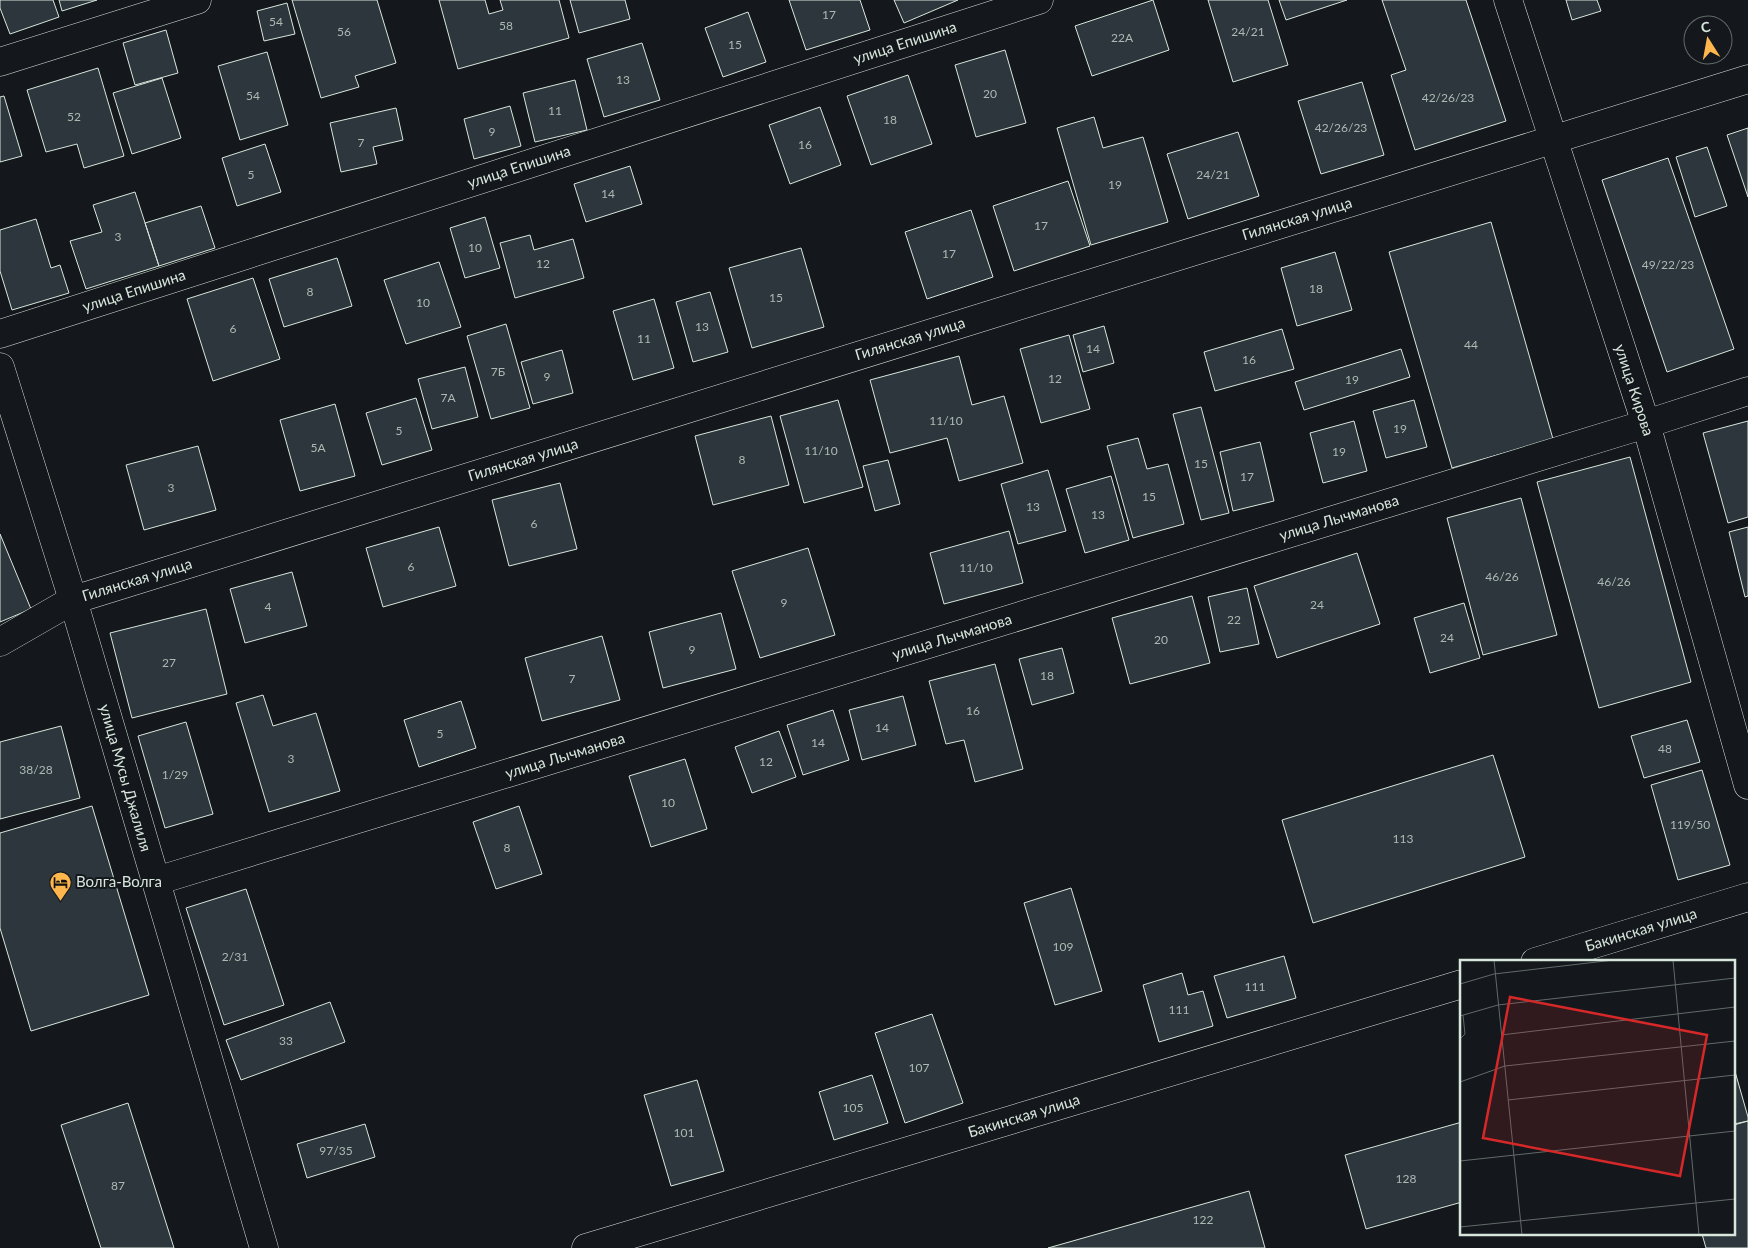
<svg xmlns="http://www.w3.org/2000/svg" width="1748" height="1248" viewBox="0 0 1748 1248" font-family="Lato,sans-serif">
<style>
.building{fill:#2c363c;stroke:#d8e6dc}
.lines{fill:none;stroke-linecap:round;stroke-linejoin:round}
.minor-casing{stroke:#d8e6dc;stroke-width:29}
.major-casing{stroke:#d8e6dc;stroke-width:29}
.minor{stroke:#14181c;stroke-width:28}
.major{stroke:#14181c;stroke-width:28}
.labels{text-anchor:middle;stroke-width:4;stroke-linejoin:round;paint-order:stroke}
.number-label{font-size:12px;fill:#adbab4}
.street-label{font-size:15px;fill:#d8e6dc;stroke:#14181c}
.poi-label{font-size:15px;fill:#d8e6dc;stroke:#14181c;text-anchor:start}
.inset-road{fill:none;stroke:#626a69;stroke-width:1}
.view{fill:#d62828;fill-opacity:0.15;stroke:#d62828;stroke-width:2.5}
.inset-edge{fill:none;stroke:#d8e6dc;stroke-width:2.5}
</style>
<rect width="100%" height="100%" fill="#14181c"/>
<path class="building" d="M 0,0 L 53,0 L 59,17 L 10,34 L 0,8 Z
M 59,0 L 97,0 L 62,11 Z
M 292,0 L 377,0 L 396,63 L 355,76 L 359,87 L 321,98 Z
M 439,0 L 485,0 L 489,14 L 503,10 L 500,0 L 559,0 L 569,38 L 458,69 Z
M 570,0 L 625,0 L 630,19 L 579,33 Z
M 789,0 L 860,0 L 870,30 L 806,50 Z
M 894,0 L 958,0 L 904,23 Z
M 1153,0 L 1169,50 L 1092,76 L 1075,26 Z
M 1208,0 L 1268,0 L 1288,65 L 1233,82 Z
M 1279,0 L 1347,0 L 1286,20 Z
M 1382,0 L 1466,0 L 1506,121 L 1415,150 L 1391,75 L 1406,70 Z
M 1566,0 L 1597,0 L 1601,11 L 1572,20 Z
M 287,3 L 295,34 L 264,41 L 257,11 Z
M 748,12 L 766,62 L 723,77 L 705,28 Z
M 166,30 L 178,73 L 135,85 L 123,43 Z
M 642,43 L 660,100 L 604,117 L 587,59 Z
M 1005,50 L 1026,123 L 976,137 L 955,65 Z
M 267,52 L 288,125 L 240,140 L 218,66 Z
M 98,68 L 124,156 L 84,168 L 77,144 L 46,152 L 27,90 Z
M 908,75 L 932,144 L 871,165 L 847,96 Z
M 162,78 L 181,138 L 132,154 L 113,93 Z
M 575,80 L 587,130 L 535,142 L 523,93 Z
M 1362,82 L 1384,155 L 1321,174 L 1298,101 Z
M 4,96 L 22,156 L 0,162 L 0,97 Z
M 510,106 L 521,146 L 474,159 L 464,119 Z
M 820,107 L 841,165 L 790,184 L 769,125 Z
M 396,108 L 403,140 L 373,147 L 377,164 L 341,172 L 330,123 Z
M 1094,117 L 1103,148 L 1143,137 L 1168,222 L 1091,245 L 1057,128 Z
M 1748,128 L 1748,197 L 1727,135 Z
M 1238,132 L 1259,196 L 1188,219 L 1167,154 Z
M 265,144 L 281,192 L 237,206 L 222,158 Z
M 1707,147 L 1727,206 L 1695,217 L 1676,157 Z
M 1668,158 L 1734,349 L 1667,372 L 1602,180 Z
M 630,166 L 642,204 L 586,222 L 574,184 Z
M 1068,181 L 1090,246 L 1014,271 L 993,206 Z
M 135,192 L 159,266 L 86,289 L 70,241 L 102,232 L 93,205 Z
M 201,206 L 215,248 L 159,266 L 145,223 Z
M 971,210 L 993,277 L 927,299 L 905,232 Z
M 485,217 L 500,268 L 465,278 L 450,228 Z
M 36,219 L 51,268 L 60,265 L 69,293 L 12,310 L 0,271 L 0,230 Z
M 1491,222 L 1553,439 L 1452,468 L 1389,252 Z
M 530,235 L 534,250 L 573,239 L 584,278 L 515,298 L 500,243 Z
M 801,248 L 824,327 L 752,348 L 729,268 Z
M 1335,252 L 1352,310 L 1297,326 L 1281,268 Z
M 337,258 L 352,306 L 284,327 L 269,279 Z
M 439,262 L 461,327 L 406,344 L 384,280 Z
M 253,278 L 280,359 L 213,381 L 187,299 Z
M 710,292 L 728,352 L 693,362 L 676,302 Z
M 654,299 L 674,368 L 633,380 L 613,311 Z
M 506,324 L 530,408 L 491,419 L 467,336 Z
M 1104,326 L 1114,363 L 1083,372 L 1073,335 Z
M 1282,329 L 1294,369 L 1215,391 L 1204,352 Z
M 1069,335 L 1090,409 L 1041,423 L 1020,349 Z
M 1401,349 L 1410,377 L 1304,410 L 1295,382 Z
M 562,350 L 573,393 L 533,404 L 521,362 Z
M 959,356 L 972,405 L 1004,396 L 1023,463 L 959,481 L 947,438 L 890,453 L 870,380 Z
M 465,367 L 478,417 L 432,429 L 418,379 Z
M 416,398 L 432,450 L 382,465 L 366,413 Z
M 838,400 L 863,487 L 804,503 L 780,416 Z
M 1414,400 L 1427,447 L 1386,458 L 1373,411 Z
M 335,404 L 355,476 L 300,491 L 280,420 Z
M 1201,407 L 1229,513 L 1201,520 L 1173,414 Z
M 771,416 L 789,485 L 713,505 L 695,436 Z
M 1354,421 L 1367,471 L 1323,483 L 1310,433 Z
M 1748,421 L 1748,517 L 1728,523 L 1703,433 Z
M 1138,438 L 1147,469 L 1168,464 L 1184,524 L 1133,538 L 1107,446 Z
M 1260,442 L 1274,501 L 1233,511 L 1220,452 Z
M 198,446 L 216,510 L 144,530 L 126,465 Z
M 1630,457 L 1691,682 L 1599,708 L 1537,482 Z
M 888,460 L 900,504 L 875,511 L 863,466 Z
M 1048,470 L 1066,531 L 1018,544 L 1001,484 Z
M 1111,476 L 1129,540 L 1085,553 L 1066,489 Z
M 560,483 L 577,549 L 509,566 L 492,500 Z
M 1521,498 L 1557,635 L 1483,655 L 1447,518 Z
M 439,527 L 456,586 L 383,607 L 366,548 Z
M 1748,527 L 1748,596 L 1745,597 L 1729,532 Z
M 1009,531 L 1023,583 L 944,604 L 930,553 Z
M 0,534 L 31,609 L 0,622 Z
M 808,548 L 835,635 L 760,658 L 732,571 Z
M 1357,553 L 1380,624 L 1277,658 L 1254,586 Z
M 292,572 L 307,626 L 245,643 L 230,589 Z
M 1247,588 L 1259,644 L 1220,652 L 1208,597 Z
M 1192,596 L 1210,663 L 1130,684 L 1112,618 Z
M 1464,603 L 1480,658 L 1430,673 L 1414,618 Z
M 206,609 L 227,694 L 132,718 L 110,633 Z
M 721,613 L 736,669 L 663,688 L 649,632 Z
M 602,636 L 620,700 L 542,721 L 525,658 Z
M 1062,648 L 1074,693 L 1032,705 L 1019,659 Z
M 995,664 L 1023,769 L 975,782 L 964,740 L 946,744 L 929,681 Z
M 263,695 L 273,726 L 316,713 L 340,791 L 269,812 L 236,703 Z
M 903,696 L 916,745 L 862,760 L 849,710 Z
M 461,701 L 476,748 L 419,767 L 404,720 Z
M 833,710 L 849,760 L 803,775 L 787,725 Z
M 1687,720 L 1700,762 L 1644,778 L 1631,736 Z
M 186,722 L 213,814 L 165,828 L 138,736 Z
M 61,726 L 80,798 L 0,819 L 0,742 Z
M 779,731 L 796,777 L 752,793 L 735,747 Z
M 1493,755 L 1525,857 L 1313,923 L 1282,820 Z
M 685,759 L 707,829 L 651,847 L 629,776 Z
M 1702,770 L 1730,865 L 1678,880 L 1651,785 Z
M 92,806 L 149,995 L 31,1031 L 0,928 L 0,833 Z
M 519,806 L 542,874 L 496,889 L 473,822 Z
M 1071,888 L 1102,991 L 1055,1005 L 1024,903 Z
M 246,889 L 284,1005 L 224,1025 L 186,908 Z
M 1284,956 L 1296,998 L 1227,1018 L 1214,976 Z
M 1182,973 L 1188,995 L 1203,991 L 1213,1026 L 1159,1042 L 1143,985 Z
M 330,1002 L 345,1042 L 241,1080 L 226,1040 Z
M 932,1014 L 963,1103 L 905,1123 L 875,1033 Z
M 1734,1068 L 1748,1117 L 1748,1121 L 1734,1124 Z
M 872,1075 L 888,1123 L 834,1140 L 819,1092 Z
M 697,1080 L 724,1171 L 671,1186 L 644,1095 Z
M 128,1103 L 174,1248 L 101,1248 L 61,1125 Z
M 1748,1121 L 1748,1248 L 1706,1248 L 1702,1234 L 1734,1234 L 1734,1125 Z
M 1462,1122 L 1462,1202 L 1366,1229 L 1345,1155 Z
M 365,1124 L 375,1157 L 307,1178 L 297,1144 Z
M 1249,1191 L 1265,1248 L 1048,1248 Z"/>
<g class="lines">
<defs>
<path id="minor" d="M 0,62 L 197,0
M 0,334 L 1039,0
M 0,367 L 73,600 L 264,1248
M 0,642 L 73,600 L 1748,79
M 156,881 L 1646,424 L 1748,391"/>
<path id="major" d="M 1508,0 L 1646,424 L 1748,785
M 1535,962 L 1748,897
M 586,1248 L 1462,984"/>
</defs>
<use href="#minor" class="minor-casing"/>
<use href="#major" class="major-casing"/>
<use href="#minor" class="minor"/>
<use href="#major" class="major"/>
</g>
<defs>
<symbol id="hotel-pin" viewBox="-11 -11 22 30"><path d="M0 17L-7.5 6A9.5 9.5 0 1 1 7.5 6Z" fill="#ffb74d" stroke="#14181c"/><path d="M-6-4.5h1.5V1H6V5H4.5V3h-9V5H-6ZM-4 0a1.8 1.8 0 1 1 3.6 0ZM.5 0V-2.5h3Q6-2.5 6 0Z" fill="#111"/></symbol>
</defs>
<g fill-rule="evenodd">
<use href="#hotel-pin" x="48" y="870" width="25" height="34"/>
</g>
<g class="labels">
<g class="number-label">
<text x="829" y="19">17</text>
<text x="276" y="26">54</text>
<text x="506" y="30">58</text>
<text x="344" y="36">56</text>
<text x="1248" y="36">24/21</text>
<text x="1122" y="42">22А</text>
<text x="735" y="49">15</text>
<text x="623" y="84">13</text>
<text x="990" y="98">20</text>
<text x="253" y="100">54</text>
<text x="1448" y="102">42/26/23</text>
<text x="555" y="115">11</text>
<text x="74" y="121">52</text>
<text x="890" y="124">18</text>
<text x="1341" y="132">42/26/23</text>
<text x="492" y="136">9</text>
<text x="361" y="147">7</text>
<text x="805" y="149">16</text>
<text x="251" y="179">5</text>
<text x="1213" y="179">24/21</text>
<text x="1115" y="189">19</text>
<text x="608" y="198">14</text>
<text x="1041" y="230">17</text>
<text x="118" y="241">3</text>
<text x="475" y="252">10</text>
<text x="949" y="258">17</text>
<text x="543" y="268">12</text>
<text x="1668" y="269">49/22/23</text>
<text x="1316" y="293">18</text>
<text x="310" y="296">8</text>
<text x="776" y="302">15</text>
<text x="423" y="307">10</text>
<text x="702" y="331">13</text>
<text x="233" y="333">6</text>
<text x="644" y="343">11</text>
<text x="1471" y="349">44</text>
<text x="1093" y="353">14</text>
<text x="1249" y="364">16</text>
<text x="498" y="376">7Б</text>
<text x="547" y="381">9</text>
<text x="1055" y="383">12</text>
<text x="1352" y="384">19</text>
<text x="448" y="402">7А</text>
<text x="946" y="425">11/10</text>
<text x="1400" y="433">19</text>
<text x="399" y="435">5</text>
<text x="318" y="452">5А</text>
<text x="821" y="455">11/10</text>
<text x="1339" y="456">19</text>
<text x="742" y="464">8</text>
<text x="1201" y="468">15</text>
<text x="1247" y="481">17</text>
<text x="171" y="492">3</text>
<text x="1149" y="501">15</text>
<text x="1033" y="511">13</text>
<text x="1098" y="519">13</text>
<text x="534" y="528">6</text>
<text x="411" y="571">6</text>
<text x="976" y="572">11/10</text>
<text x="1502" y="581">46/26</text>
<text x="1614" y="586">46/26</text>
<text x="784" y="607">9</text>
<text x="1317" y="609">24</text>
<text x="268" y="611">4</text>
<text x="1234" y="624">22</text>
<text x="1447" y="642">24</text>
<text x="1161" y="644">20</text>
<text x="692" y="654">9</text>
<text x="169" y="667">27</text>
<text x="1047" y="680">18</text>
<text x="572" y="683">7</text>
<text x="973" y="715">16</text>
<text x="882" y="732">14</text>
<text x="440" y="738">5</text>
<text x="818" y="747">14</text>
<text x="1665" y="753">48</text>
<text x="291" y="763">3</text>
<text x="766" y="766">12</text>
<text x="36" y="774">38/28</text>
<text x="175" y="779">1/29</text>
<text x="668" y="807">10</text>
<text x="1690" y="829">119/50</text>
<text x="1403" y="843">113</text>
<text x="507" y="852">8</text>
<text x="1063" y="951">109</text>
<text x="235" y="961">2/31</text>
<text x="1255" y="991">111</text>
<text x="1179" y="1014">111</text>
<text x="286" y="1045">33</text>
<text x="919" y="1072">107</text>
<text x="853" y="1112">105</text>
<text x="684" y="1137">101</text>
<text x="336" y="1155">97/35</text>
<text x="1406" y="1183">128</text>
<text x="118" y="1190">87</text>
<text x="1203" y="1224">122</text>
</g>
<g class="street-label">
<text transform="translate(905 43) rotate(-18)" y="5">улица Епишина</text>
<text transform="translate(519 167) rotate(-18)" y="5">улица Епишина</text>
<text transform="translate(1297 219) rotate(-17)" y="5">Гилянская улица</text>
<text transform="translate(134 291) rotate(-18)" y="5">улица Епишина</text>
<text transform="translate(910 339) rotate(-17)" y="5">Гилянская улица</text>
<text transform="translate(1634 390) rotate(72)" y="5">улица Кирова</text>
<text transform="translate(523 460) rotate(-17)" y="5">Гилянская улица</text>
<text transform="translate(1339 518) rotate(-17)" y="5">улица Лычманова</text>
<text transform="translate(137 580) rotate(-17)" y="5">Гилянская улица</text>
<text transform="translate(952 637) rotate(-17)" y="5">улица Лычманова</text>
<text transform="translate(565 756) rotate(-17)" y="5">улица Лычманова</text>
<text transform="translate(125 778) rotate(74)" y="5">улица Мусы Джалиля</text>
<text transform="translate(1641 930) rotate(-17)" y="5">Бакинская улица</text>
<text transform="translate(1024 1116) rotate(-17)" y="5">Бакинская улица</text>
</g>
<g class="poi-label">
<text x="76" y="887">Волга-Волга</text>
</g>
</g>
<g transform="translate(1460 960)">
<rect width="275" height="275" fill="#14181c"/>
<path class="inset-road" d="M 34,0 L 62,275M 213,0 L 239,275M 0,24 L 34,14 L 154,0M 0,56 L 38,45 L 275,18M 41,75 L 275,47M 0,79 L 5,74 L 3,55M 0,122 L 45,106 L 275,81M 48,140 L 275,115M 0,201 L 275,171M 0,267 L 275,239"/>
<path class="view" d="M 50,37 L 247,75 L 220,216 L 23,178 Z"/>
<rect width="275" height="275" class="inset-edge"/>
</g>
<g transform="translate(1708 40) rotate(349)"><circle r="24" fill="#14181c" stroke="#626a69"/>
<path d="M0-4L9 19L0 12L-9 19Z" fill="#ffb74d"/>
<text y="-8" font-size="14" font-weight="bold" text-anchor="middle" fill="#d8e6dc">С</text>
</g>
</svg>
